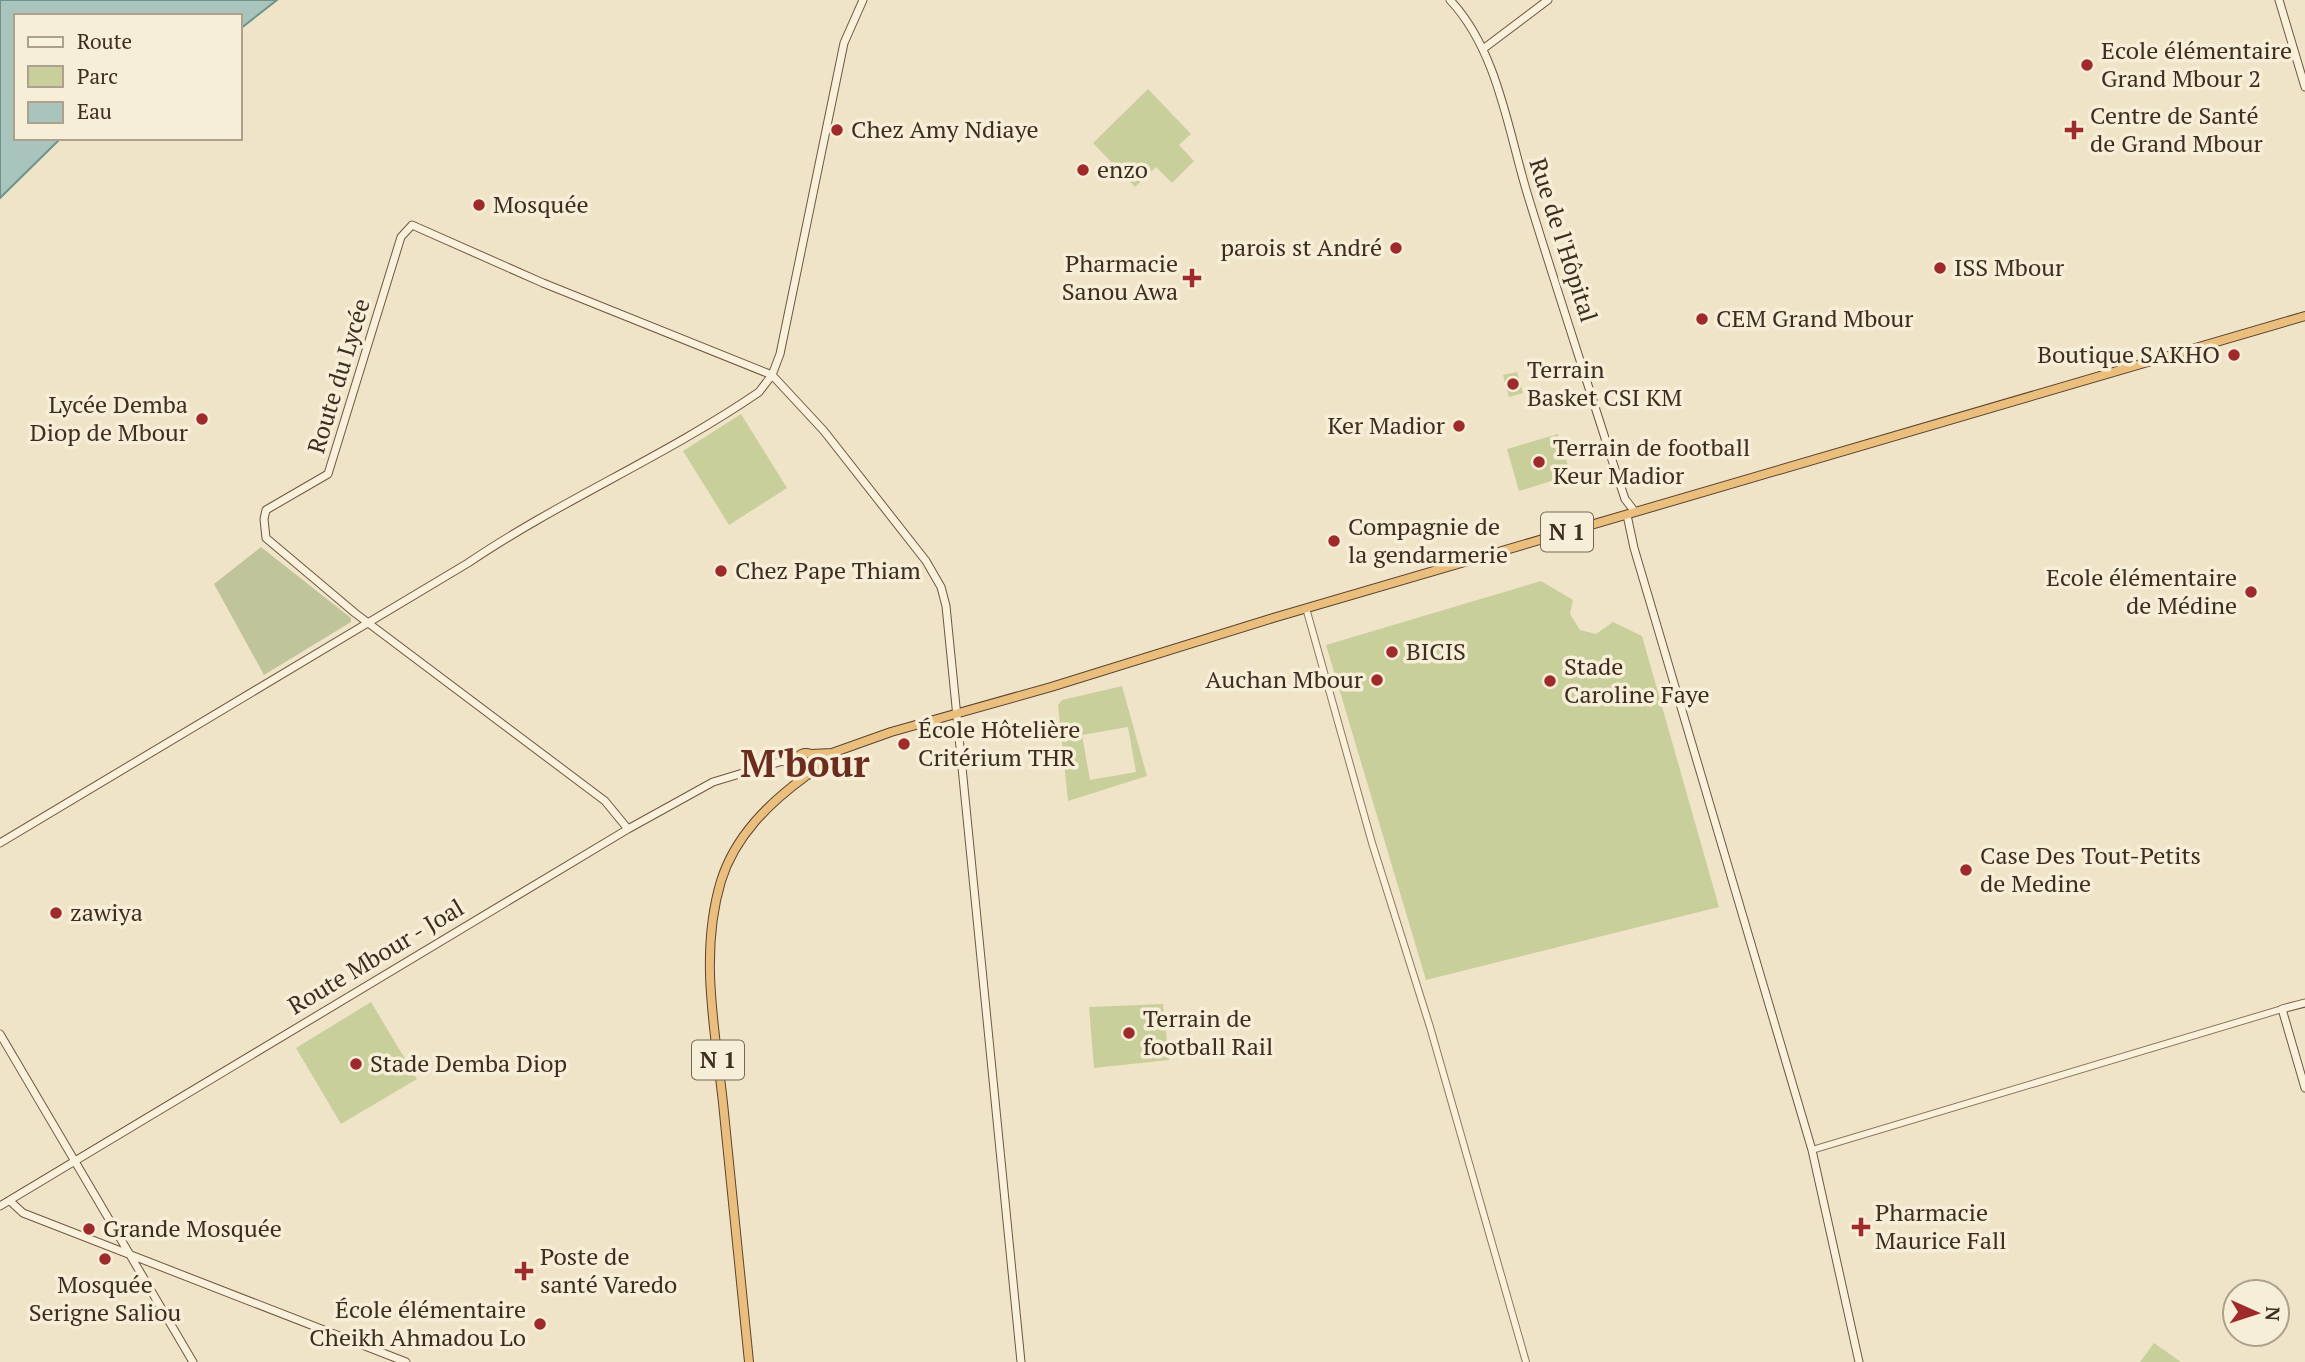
<svg xmlns="http://www.w3.org/2000/svg" width="2305" height="1362" viewBox="0 0 2305 1362" font-family="'PT Serif',serif">
<style>
.green{fill:#c9cf9b;fill-rule:evenodd}
.cemetery{fill:#bfc49a}
.water{fill:#a9c4bc;stroke:#6f938a;stroke-width:2}
.lines{fill:none;stroke-linecap:round;stroke-linejoin:round}
.tertiary-casing{stroke:#8d765c;stroke-width:8}
.secondary-casing{stroke:#6f573f;stroke-width:9}
.trunk-casing{stroke:#5b4430;stroke-width:10}
.tertiary{stroke:#faf1dc;stroke-width:6}
.secondary{stroke:#faf1dc;stroke-width:7}
.trunk{stroke:#eabe7c;stroke-width:8}
.poi-dot{fill:#9e2a2b;stroke:#f7eed8;stroke-width:2.5}
.labels{text-anchor:middle;stroke-width:7;stroke-linejoin:round;paint-order:stroke}
.shield{fill:#f7eed8;stroke:#756857;stroke-width:2}
.shield-label{font-size:23px;font-weight:bold;fill:#3d2e20}
.poi-label{font-size:24px;fill:#3d2e20;stroke:#f7eed8;text-anchor:start}
.street-label{font-size:24px;fill:#3d2e20;stroke:#f7eed8}
.town-label{font-size:38px;font-weight:bold;fill:#6b2e1e;stroke:#f7eed8}
</style>
<rect width="100%" height="100%" fill="#f0e4c8"/>
<path class="green" d="M 1148,89 L 1191,134 L 1179,145 L 1194,161 L 1172,183 L 1156,167 L 1135,187 L 1093,143 Z
M 1517,372 L 1523,393 L 1509,397 L 1503,375 Z
M 741,414 L 787,488 L 729,525 L 683,451 Z
M 1558,434 L 1571,475 L 1519,491 L 1507,449 Z
M 1541,581 L 1573,600 L 1570,614 L 1580,630 L 1596,634 L 1613,622 L 1642,636 L 1719,907 L 1426,980 L 1326,645 Z
M 1122,686 L 1147,776 L 1068,801 L 1058,705 L 1062,700 ZM 1128,727 L 1136,772 L 1090,780 L 1082,735 Z
M 371,1002 L 417,1079 L 341,1124 L 296,1048 Z
M 1163,1004 L 1169,1060 L 1094,1068 L 1089,1007 Z
M 2154,1343 L 2181,1362 L 2140,1362 Z"/>
<path class="cemetery" d="M 261,547 L 351,618 L 351,622 L 264,675 L 214,584 Z"/>
<path class="water" d="M 0,0 L 277,0 L 240,29 L 240,16 L 16,16 L 16,138 L 61,138 L 0,198 Z"/>
<g class="lines">
<defs>
<path id="tertiary" d="M 1306,608 L 1372,843 L 1430,1027 L 1526,1362
M 1812,1150 L 2282,1009"/>
<path id="secondary" d="M 1450,0 C 1498,51 1508,131 1528,196 C 1555,284 1584,372 1612,460 L 1625,499 L 1635,512
M 2279,0 L 2305,87
M 1483,49 L 1548,0
M 1627,515 L 1634,548 L 1812,1150 L 1859,1362
M 781,761 L 795,765
M 628,829 L 605,801 L 355,613 L 266,538 L 264,519 L 266,510 L 328,474 L 401,237 L 412,225 L 543,283 L 772,375 L 824,431 L 926,561 L 941,587 L 946,606 L 1021,1362
M 0,843 L 468,563 C 561,500 666,456 759,392 L 772,375 L 780,354 L 844,43 L 863,0
M 2305,1003 L 2282,1009 L 2305,1088
M 0,1034 L 193,1362
M 10,1201 L 23,1213 L 406,1362
M 0,1206 L 628,829 L 713,782 L 799,756"/>
<path id="trunk" d="M795 764a11 11 0 1 1 22 0a11 11 0 1 1-22 0Z
M 811,754 L 832,753 L 891,732 L 1051,687 L 1273,618 L 2305,316
M 749,1362 C 740,1276 732,1189 723,1103 C 715,1029 699,954 721,881 C 735,836 769,803 806,776"/>
</defs>
<use href="#tertiary" class="tertiary-casing"/>
<use href="#secondary" class="secondary-casing"/>
<use href="#trunk" class="trunk-casing"/>
<use href="#tertiary" class="tertiary"/>
<use href="#secondary" class="secondary"/>
<use href="#trunk" class="trunk"/>
</g>
<g class="poi-dot">
<circle cx="2087" cy="65" r="7"/>
<circle cx="837" cy="130" r="7"/>
<path d="M2070.5 119.5h7v7h7v7h-7v7h-7v-7h-7v-7h7z"/>
<circle cx="1083" cy="170" r="7"/>
<circle cx="479" cy="205" r="7"/>
<circle cx="1396" cy="248" r="7"/>
<circle cx="1940" cy="268" r="7"/>
<path d="M1188.5 267.5h7v7h7v7h-7v7h-7v-7h-7v-7h7z"/>
<circle cx="1702" cy="319" r="7"/>
<circle cx="2234" cy="355" r="7"/>
<circle cx="1513" cy="384" r="7"/>
<circle cx="202" cy="419" r="7"/>
<circle cx="1459" cy="426" r="7"/>
<circle cx="1539" cy="462" r="7"/>
<circle cx="1334" cy="541" r="7"/>
<circle cx="721" cy="571" r="7"/>
<circle cx="2251" cy="592" r="7"/>
<circle cx="1392" cy="652" r="7"/>
<circle cx="1377" cy="680" r="7"/>
<circle cx="1550" cy="681" r="7"/>
<circle cx="904" cy="744" r="7"/>
<circle cx="1966" cy="870" r="7"/>
<circle cx="56" cy="913" r="7"/>
<circle cx="1129" cy="1033" r="7"/>
<circle cx="356" cy="1064" r="7"/>
<path d="M1857.5 1216.5h7v7h7v7h-7v7h-7v-7h-7v-7h7z"/>
<circle cx="89" cy="1229" r="7"/>
<circle cx="105" cy="1259" r="7"/>
<path d="M520.5 1260.5h7v7h7v7h-7v7h-7v-7h-7v-7h7z"/>
<circle cx="540" cy="1324" r="7"/>
</g>
<g class="labels">
<g class="shield">
<rect x="1541" y="512.5" width="52" height="39" rx="5"/>
<rect x="692" y="1040.5" width="52" height="39" rx="5"/>
</g>
<g class="shield-label">
<text x="1567" y="540">N 1</text>
<text x="718" y="1068">N 1</text>
</g>
<g class="poi-label">
<text x="2101" y="59">Ecole élémentaire<tspan x="2101" dy="28">Grand Mbour 2</tspan></text>
<text x="2090" y="124">Centre de Santé<tspan x="2090" dy="28">de Grand Mbour</tspan></text>
<text x="851" y="138">Chez Amy Ndiaye</text>
<text x="1097" y="178">enzo</text>
<text x="493" y="213">Mosquée</text>
<text x="1382" y="256" text-anchor="end">parois st André</text>
<text x="1178" y="272" text-anchor="end">Pharmacie<tspan x="1178" dy="28">Sanou Awa</tspan></text>
<text x="1954" y="276">ISS Mbour</text>
<text x="1716" y="327">CEM Grand Mbour</text>
<text x="2220" y="363" text-anchor="end">Boutique SAKHO</text>
<text x="1527" y="378">Terrain<tspan x="1527" dy="28">Basket CSI KM</tspan></text>
<text x="188" y="413" text-anchor="end">Lycée Demba<tspan x="188" dy="28">Diop de Mbour</tspan></text>
<text x="1445" y="434" text-anchor="end">Ker Madior</text>
<text x="1553" y="456">Terrain de football<tspan x="1553" dy="28">Keur Madior</tspan></text>
<text x="1348" y="535">Compagnie de<tspan x="1348" dy="28">la gendarmerie</tspan></text>
<text x="735" y="579">Chez Pape Thiam</text>
<text x="2237" y="586" text-anchor="end">Ecole élémentaire<tspan x="2237" dy="28">de Médine</tspan></text>
<text x="1406" y="660">BICIS</text>
<text x="1564" y="675">Stade<tspan x="1564" dy="28">Caroline Faye</tspan></text>
<text x="1363" y="688" text-anchor="end">Auchan Mbour</text>
<text x="918" y="738">École Hôtelière<tspan x="918" dy="28">Critérium THR</tspan></text>
<text x="1980" y="864">Case Des Tout-Petits<tspan x="1980" dy="28">de Medine</tspan></text>
<text x="70" y="921">zawiya</text>
<text x="1143" y="1027">Terrain de<tspan x="1143" dy="28">football Rail</tspan></text>
<text x="370" y="1072">Stade Demba Diop</text>
<text x="1875" y="1221">Pharmacie<tspan x="1875" dy="28">Maurice Fall</tspan></text>
<text x="103" y="1237">Grande Mosquée</text>
<text x="540" y="1265">Poste de<tspan x="540" dy="28">santé Varedo</tspan></text>
<text x="105" y="1293" text-anchor="middle">Mosquée<tspan x="105" dy="28">Serigne Saliou</tspan></text>
<text x="526" y="1318" text-anchor="end">École élémentaire<tspan x="526" dy="28">Cheikh Ahmadou Lo</tspan></text>
</g>
<g class="street-label">
<text transform="translate(1563 240) rotate(72)" y="8">Rue de l'Hôpital</text>
<text transform="translate(339 376) rotate(-73)" y="8">Route du Lycée</text>
<text transform="translate(376 957) rotate(-31)" y="8">Route Mbour - Joal</text>
</g>
<g class="town-label">
<text x="805" y="777">M'bour</text>
</g>
</g>
<rect x="14" y="14" width="228" height="126" fill="#f7eed8" stroke="#ada18e" stroke-width="2"/>
<rect x="28" y="37" width="35" height="10" fill="#faf1dc" stroke="#ada18e" stroke-width="2"/>
<text x="77" y="49" font-size="21" fill="#3d2e20">Route</text>
<rect x="28" y="66" width="35" height="21" fill="#c9cf9b" stroke="#ada18e" stroke-width="2"/>
<text x="77" y="84" font-size="21" fill="#3d2e20">Parc</text>
<rect x="28" y="102" width="35" height="21" fill="#a9c4bc" stroke="#ada18e" stroke-width="2"/>
<text x="77" y="119" font-size="21" fill="#3d2e20">Eau</text>
<g transform="translate(2256 1313) rotate(93)"><circle r="33" fill="#f7eed8" stroke="#ada18e" stroke-width="2"/>
<path d="M0-5L12 26L0 18L-12 26Z" fill="#9e2a2b"/>
<text y="-10" font-size="19" font-weight="bold" text-anchor="middle" fill="#3d2e20">N</text>
</g>
</svg>
